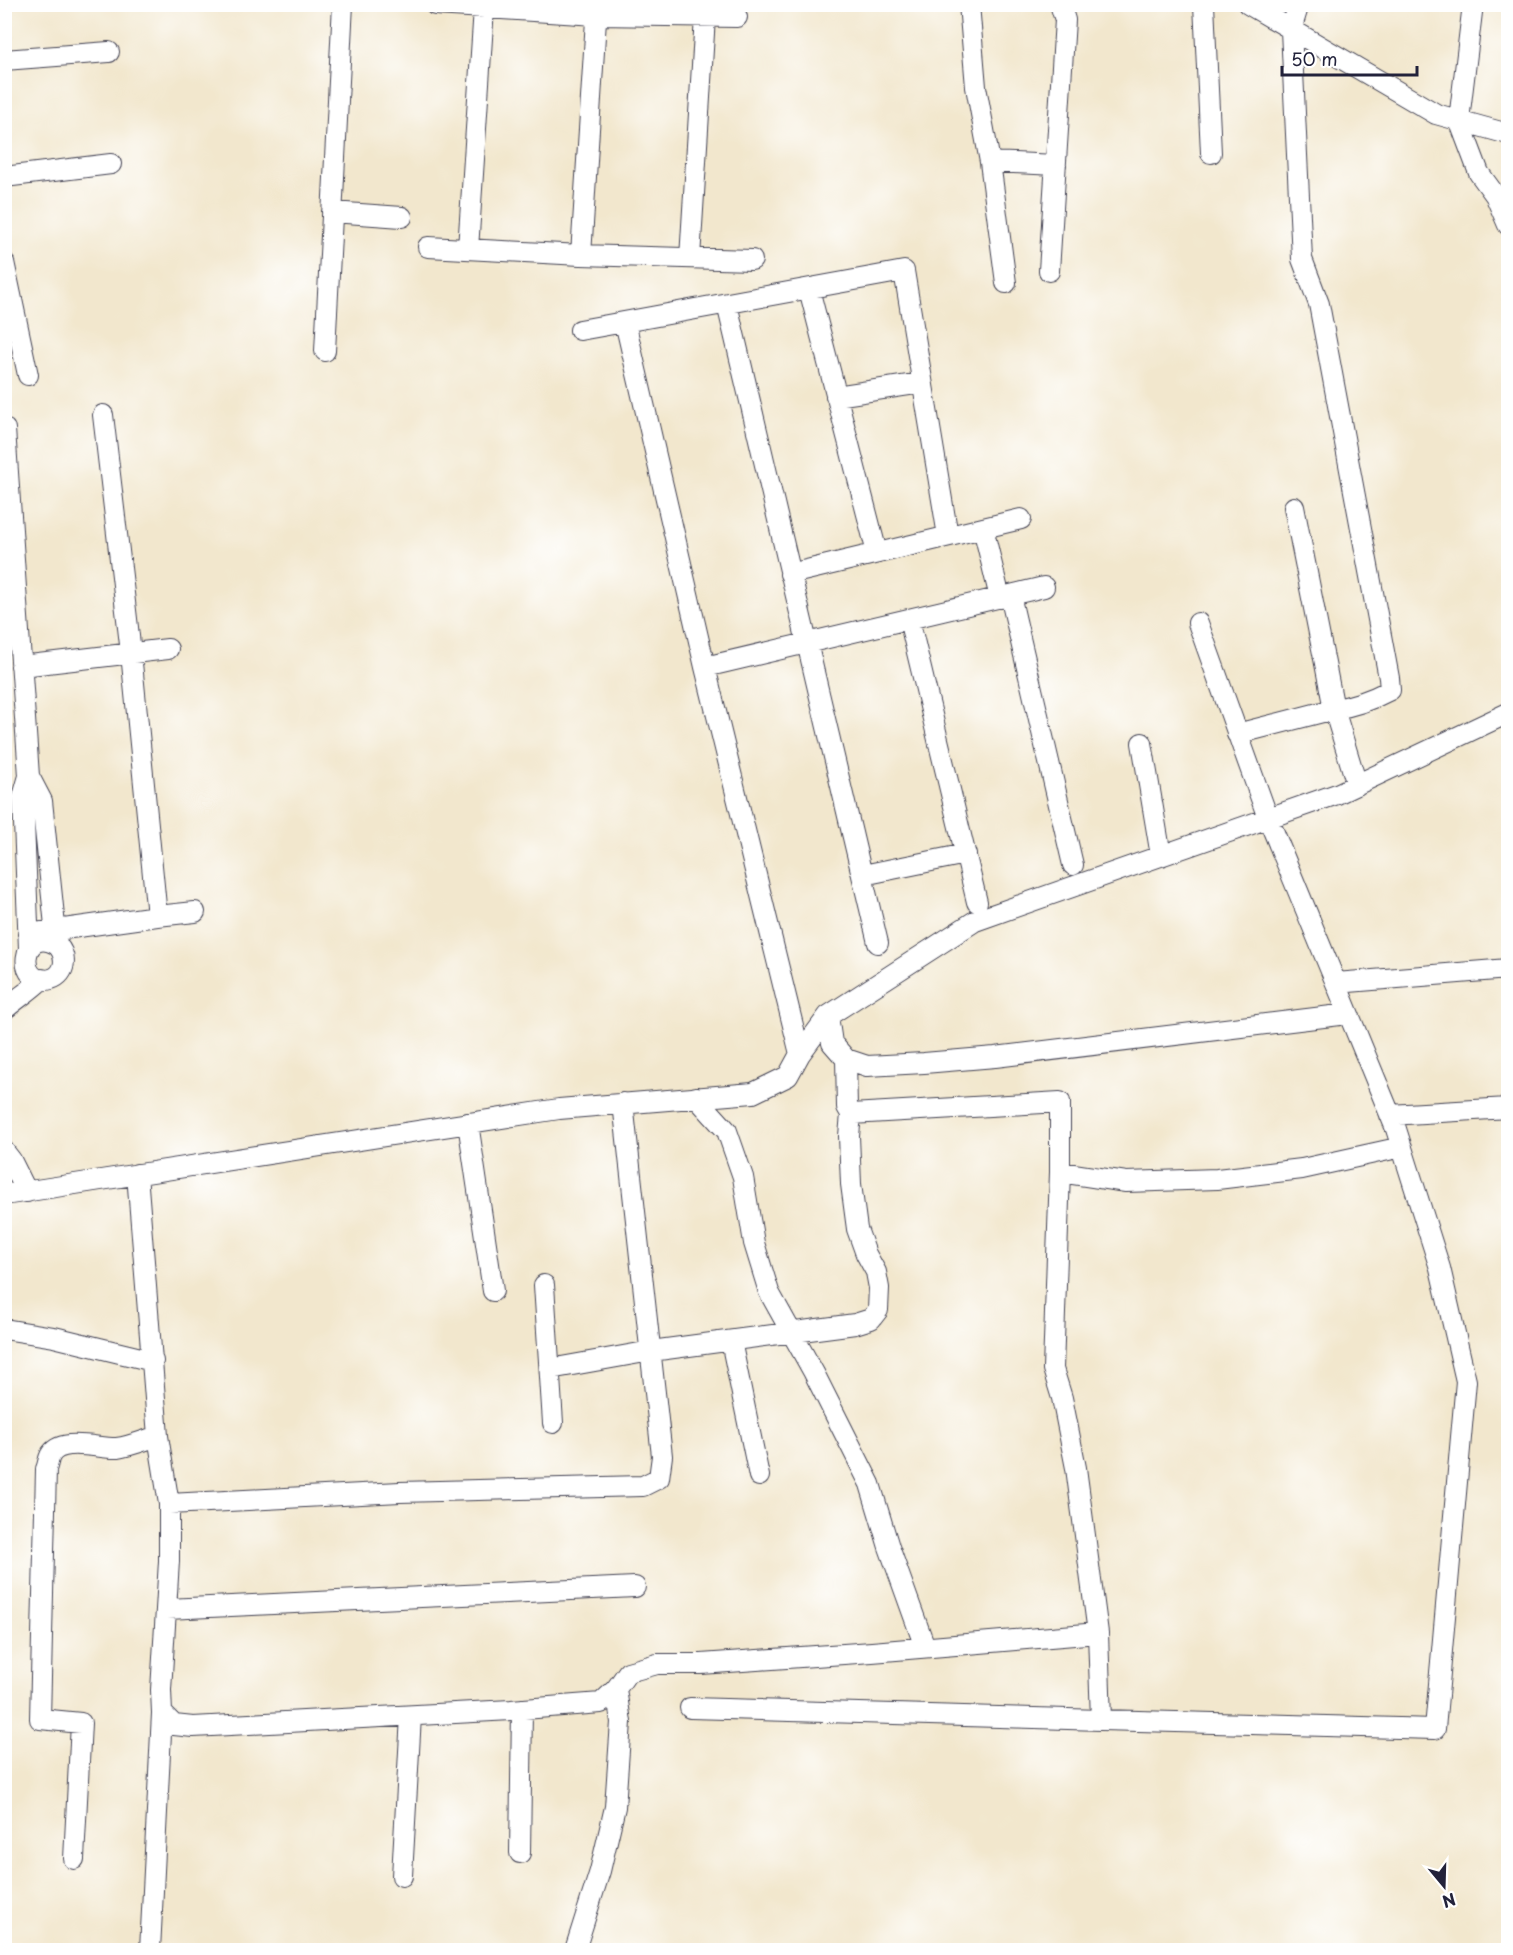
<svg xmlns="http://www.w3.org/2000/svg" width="1513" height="1955" viewBox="0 0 1513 1955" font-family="'Playpen Sans',sans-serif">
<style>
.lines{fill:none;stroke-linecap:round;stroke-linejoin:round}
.minor-casing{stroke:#414051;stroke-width:22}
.minor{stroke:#fff;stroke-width:20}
</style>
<rect width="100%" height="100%" fill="#fff"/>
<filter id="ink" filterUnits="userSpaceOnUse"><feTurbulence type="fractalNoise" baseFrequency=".0167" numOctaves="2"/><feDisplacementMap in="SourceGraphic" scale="12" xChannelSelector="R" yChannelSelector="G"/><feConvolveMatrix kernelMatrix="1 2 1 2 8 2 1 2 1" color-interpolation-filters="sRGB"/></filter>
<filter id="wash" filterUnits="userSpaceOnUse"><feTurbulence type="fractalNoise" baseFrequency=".008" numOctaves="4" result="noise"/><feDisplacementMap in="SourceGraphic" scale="24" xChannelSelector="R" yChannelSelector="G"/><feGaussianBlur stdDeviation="1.35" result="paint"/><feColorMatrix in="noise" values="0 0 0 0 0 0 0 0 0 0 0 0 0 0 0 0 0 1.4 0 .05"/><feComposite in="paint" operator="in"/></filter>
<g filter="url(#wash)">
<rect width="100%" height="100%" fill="#f2e7cd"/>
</g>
<g filter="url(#ink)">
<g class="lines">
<defs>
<path id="minor" d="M 969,4 L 976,87 L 990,162 L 1006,283
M 1204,4 L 1211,153
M 1248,4 L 1436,114 L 1508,134
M 1299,4 L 1291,30 L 1302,259 L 1319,304 L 1389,678 L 1390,690 C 1373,699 1354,706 1334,709 L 1357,785
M 1473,4 L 1459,120 L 1479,173 L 1495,195 L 1508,225
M 435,5 L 596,15 L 737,17
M 4,60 L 109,52
M 990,162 L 1056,165
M 4,177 L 111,164
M 332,212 L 402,217
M 428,247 L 581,255 L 752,260
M 468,249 L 484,8
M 581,255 L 597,4
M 690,258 L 705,17
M 4,262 L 28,375
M 1049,271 L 1065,20 L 1060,4
M 809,289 L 877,553
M 727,304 L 878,943
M 625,322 L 705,667 L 800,1054
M 580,330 L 904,271 L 948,536
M 325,351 L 343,4
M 836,396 L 922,383
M 5,429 L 29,776
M 983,528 L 1000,598
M 790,574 L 1021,519
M 1010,595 L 1073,865
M 909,619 L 977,902
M 1198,623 L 1268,818 L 1396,1129 L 1440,1268 L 1466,1381 L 1435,1729 L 1101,1720 L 1098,1633 L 1076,1468 L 1062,1398 L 1053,1369 L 1060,1172 L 1126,1182 L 1217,1179 L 1302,1169 L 1402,1147
M 21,666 L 168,649
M 705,667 L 1044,587
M 1237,734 L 1334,709 L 1294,507
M 1142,743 L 1161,856
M 863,875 L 966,854
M 157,916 L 195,912
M 28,934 L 157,916 L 131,653 L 103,415
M 29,949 L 23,797 L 29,776 L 42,801 L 57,945 C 67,955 67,974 51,979 C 15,989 20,923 57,945
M 1336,983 L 1508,969
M 4,1010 C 16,999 30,991 42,979
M 828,1016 L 832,1043 L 846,1059 L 867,1066 L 924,1063 L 995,1057 L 1348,1014
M 846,1059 L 847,1107 L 851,1114 L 1060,1102 L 1060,1172
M 696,1097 L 727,1131 L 743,1177 L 754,1243 L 769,1292 L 814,1373 L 870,1484 L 889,1547 L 925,1647
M 1390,1115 L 1508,1108
M 468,1123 L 493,1291
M 4,1151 L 11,1160 L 27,1192
M 137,1174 L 158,1436 L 169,1504 L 169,1561 L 161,1690 L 162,1713 L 174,1725 L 193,1727 L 511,1710 L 601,1703 L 616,1689 L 628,1672 L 657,1664 L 701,1664 L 872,1652 L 1098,1633
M 4,1195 L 559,1109 L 753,1093 L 788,1076 L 800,1054 L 828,1016 L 975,921 L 1337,794 L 1508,713
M 544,1285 L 553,1423
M 4,1329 L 54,1337 L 153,1361
M 731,1341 L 759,1476
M 550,1369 L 651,1351 L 855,1324 L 871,1319 L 878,1310 L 879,1288 L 876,1272 L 866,1254 L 857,1229 L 851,1184 L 849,1136 L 851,1114
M 169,1504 L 400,1492 L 643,1486 L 659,1478 L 662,1456 L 623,1103
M 167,1609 L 635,1587
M 690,1708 L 1101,1720
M 520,1853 L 522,1709
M 74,1859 L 81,1723 L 40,1719 L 46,1469 C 48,1465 48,1460 50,1456 C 60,1436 99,1449 117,1448 C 131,1446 145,1440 158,1436
M 402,1876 L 411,1716
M 150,1950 L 162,1713
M 575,1950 L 600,1871 L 615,1807 L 621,1722 L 616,1689"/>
</defs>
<use href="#minor" class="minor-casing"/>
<use href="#minor" class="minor"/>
</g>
</g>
<rect width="1513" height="1955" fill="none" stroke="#fff" stroke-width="24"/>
<g transform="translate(1444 1886) rotate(161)" stroke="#ffffff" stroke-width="4.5" paint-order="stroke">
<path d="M0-4.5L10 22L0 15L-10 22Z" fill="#22223b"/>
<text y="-9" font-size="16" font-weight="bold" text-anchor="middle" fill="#22223b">N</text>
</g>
<path d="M1282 66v9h135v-9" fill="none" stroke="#22223b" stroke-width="3"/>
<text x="1291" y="66" font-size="18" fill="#22223b" stroke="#ffffff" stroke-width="4.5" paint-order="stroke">50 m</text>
</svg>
